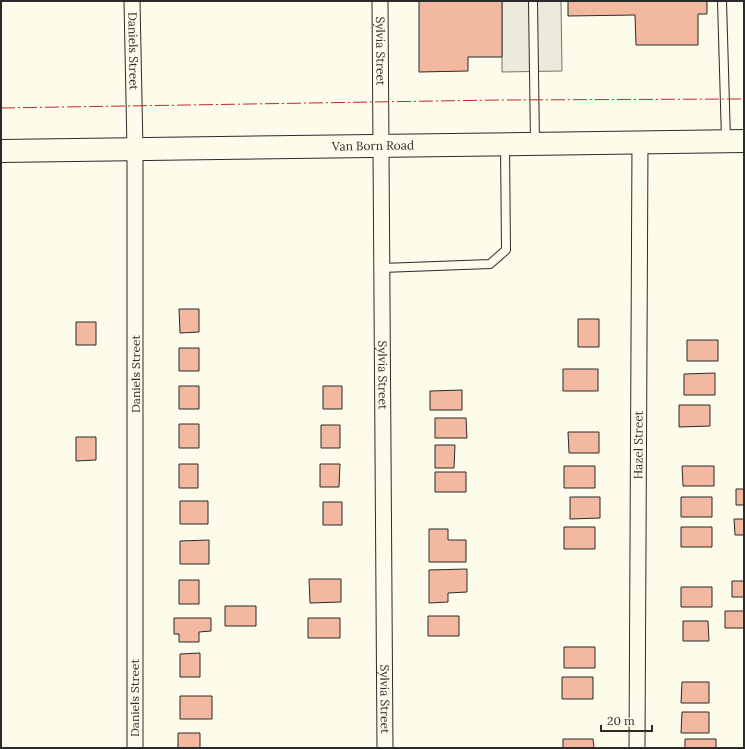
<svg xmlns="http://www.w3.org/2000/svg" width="745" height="749" viewBox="0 0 745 749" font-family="Lora,serif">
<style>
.parking{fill:#eceadb;stroke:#74746e}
.building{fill:#f2b8a0;stroke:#2b2b2b}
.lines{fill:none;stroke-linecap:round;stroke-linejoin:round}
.service-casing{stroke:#2b2b2b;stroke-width:10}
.minor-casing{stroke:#2b2b2b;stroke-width:17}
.secondary-casing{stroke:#2b2b2b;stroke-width:24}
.service{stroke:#fdfbea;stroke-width:8}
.minor{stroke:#fdfbea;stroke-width:15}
.secondary{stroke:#fdfbea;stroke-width:22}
.power{stroke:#c62828;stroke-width:1;stroke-dasharray:14 3 2 3;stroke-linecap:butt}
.labels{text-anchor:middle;stroke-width:3;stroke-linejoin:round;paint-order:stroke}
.street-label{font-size:12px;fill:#2b2b2b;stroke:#fdfbea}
</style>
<rect width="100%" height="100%" fill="#fdfbea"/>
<path class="parking" d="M 502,1 L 561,1 L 562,71 L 502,72 Z"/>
<path class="building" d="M 419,1 L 502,1 L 502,57 L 468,57 L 468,71 L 419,72 Z
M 568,1 L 707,1 L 707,14 L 698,14 L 698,45 L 636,45 L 635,15 L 568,16 Z
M 179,309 L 199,309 L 199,332 L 180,333 Z
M 578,319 L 599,319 L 599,347 L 578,347 Z
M 76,322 L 96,322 L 96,345 L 76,345 Z
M 687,340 L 718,340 L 718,361 L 687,361 Z
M 179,348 L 199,348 L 199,371 L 179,371 Z
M 563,369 L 598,369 L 598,391 L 563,391 Z
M 715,373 L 715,395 L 684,395 L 684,374 Z
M 179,386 L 199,386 L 199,409 L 179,409 Z
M 323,386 L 342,386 L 342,409 L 323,409 Z
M 462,390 L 462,410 L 430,410 L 430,391 Z
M 679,405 L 710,405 L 710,426 L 679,427 Z
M 435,418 L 466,418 L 467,438 L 435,438 Z
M 179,424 L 199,424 L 199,448 L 179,448 Z
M 321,425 L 340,425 L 340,448 L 321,448 Z
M 568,432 L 599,432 L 599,453 L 569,453 Z
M 76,437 L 96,437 L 96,460 L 76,461 Z
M 435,445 L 455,445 L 454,468 L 435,468 Z
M 179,464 L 198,464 L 198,488 L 179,488 Z
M 320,464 L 340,464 L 339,487 L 320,487 Z
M 564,466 L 595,466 L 595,488 L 564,488 Z
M 682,466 L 714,466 L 714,486 L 683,486 Z
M 435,472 L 466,472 L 466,492 L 435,492 Z
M 736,489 L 744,489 L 744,505 L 736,505 Z
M 570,497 L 600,497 L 600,518 L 570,519 Z
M 681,497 L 712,497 L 712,517 L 681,517 Z
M 180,501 L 208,501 L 208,524 L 180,524 Z
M 323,502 L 342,502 L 342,525 L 323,525 Z
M 734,519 L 744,519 L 744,535 L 735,535 Z
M 564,527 L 595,527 L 595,549 L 564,549 Z
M 681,527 L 712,527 L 712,547 L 681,547 Z
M 429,529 L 448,529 L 448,540 L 466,540 L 466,562 L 429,562 Z
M 209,540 L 209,564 L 180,564 L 180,541 Z
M 467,569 L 467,592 L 448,593 L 448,602 L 429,603 L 429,570 Z
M 309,579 L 341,579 L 341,602 L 310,603 Z
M 179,580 L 199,580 L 199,604 L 179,604 Z
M 732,581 L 744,581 L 744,597 L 732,597 Z
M 681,587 L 712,587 L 712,607 L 681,607 Z
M 225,606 L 256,606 L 256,626 L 225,626 Z
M 725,611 L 744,611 L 744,628 L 725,628 Z
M 428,616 L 459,616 L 459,636 L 428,636 Z
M 174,618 L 211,618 L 211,631 L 199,632 L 199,642 L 179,642 L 179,634 L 174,634 Z
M 308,618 L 340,618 L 340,638 L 308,638 Z
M 683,621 L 708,621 L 709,641 L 683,641 Z
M 564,647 L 595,647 L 595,668 L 564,668 Z
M 200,653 L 200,677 L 180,677 L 180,654 Z
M 562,677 L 593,677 L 593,699 L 562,699 Z
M 682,682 L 709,682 L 709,703 L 681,703 Z
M 180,696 L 212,696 L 212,719 L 180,719 Z
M 682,712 L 709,712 L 709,733 L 681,733 Z
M 178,733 L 200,733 L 200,748 L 178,748 Z
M 563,739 L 593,739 L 594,748 L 563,748 Z
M 685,739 L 716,739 L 716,748 L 685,748 Z"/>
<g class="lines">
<defs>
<path id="service" d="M 533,1 L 535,143
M 722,1 L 726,140
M 382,268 L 490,264 L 506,250 L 505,146"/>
<g id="minor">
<path id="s1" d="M 132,1 L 135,149 L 135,748"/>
<path id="s2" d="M 380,1 L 385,748"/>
<path id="s3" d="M 637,748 L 640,142"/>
</g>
<g id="secondary">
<path id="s4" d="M 1,151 L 744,141"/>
</g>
</defs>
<use href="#service" class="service-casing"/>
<use href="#minor" class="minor-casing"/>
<use href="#secondary" class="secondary-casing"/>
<use href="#service" class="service"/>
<use href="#minor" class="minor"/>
<use href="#secondary" class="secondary"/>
<path class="power" d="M 1,108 L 498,100 L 744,99"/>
</g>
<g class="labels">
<g class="street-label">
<text dy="4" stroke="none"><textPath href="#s1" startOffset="50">Daniels Street</textPath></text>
<text dy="4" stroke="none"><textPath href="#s2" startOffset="50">Sylvia Street</textPath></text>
<text dy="4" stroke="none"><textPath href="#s4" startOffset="372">Van Born Road</textPath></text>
<text transform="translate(136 374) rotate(-90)" y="4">Daniels Street</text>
<text dy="4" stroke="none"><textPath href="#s2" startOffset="374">Sylvia Street</textPath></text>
<text dy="4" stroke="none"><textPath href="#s3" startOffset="303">Hazel Street</textPath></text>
<text transform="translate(135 698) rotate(-90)" y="4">Daniels Street</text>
<text dy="4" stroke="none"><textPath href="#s2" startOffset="698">Sylvia Street</textPath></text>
</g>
</g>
<rect width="745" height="749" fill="none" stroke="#2b2b2b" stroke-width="4"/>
<path d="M601 725v6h51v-6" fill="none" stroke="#2b2b2b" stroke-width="2"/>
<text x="607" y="725" font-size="12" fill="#2b2b2b" stroke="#fdfbea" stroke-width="3" paint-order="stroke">20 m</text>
</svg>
